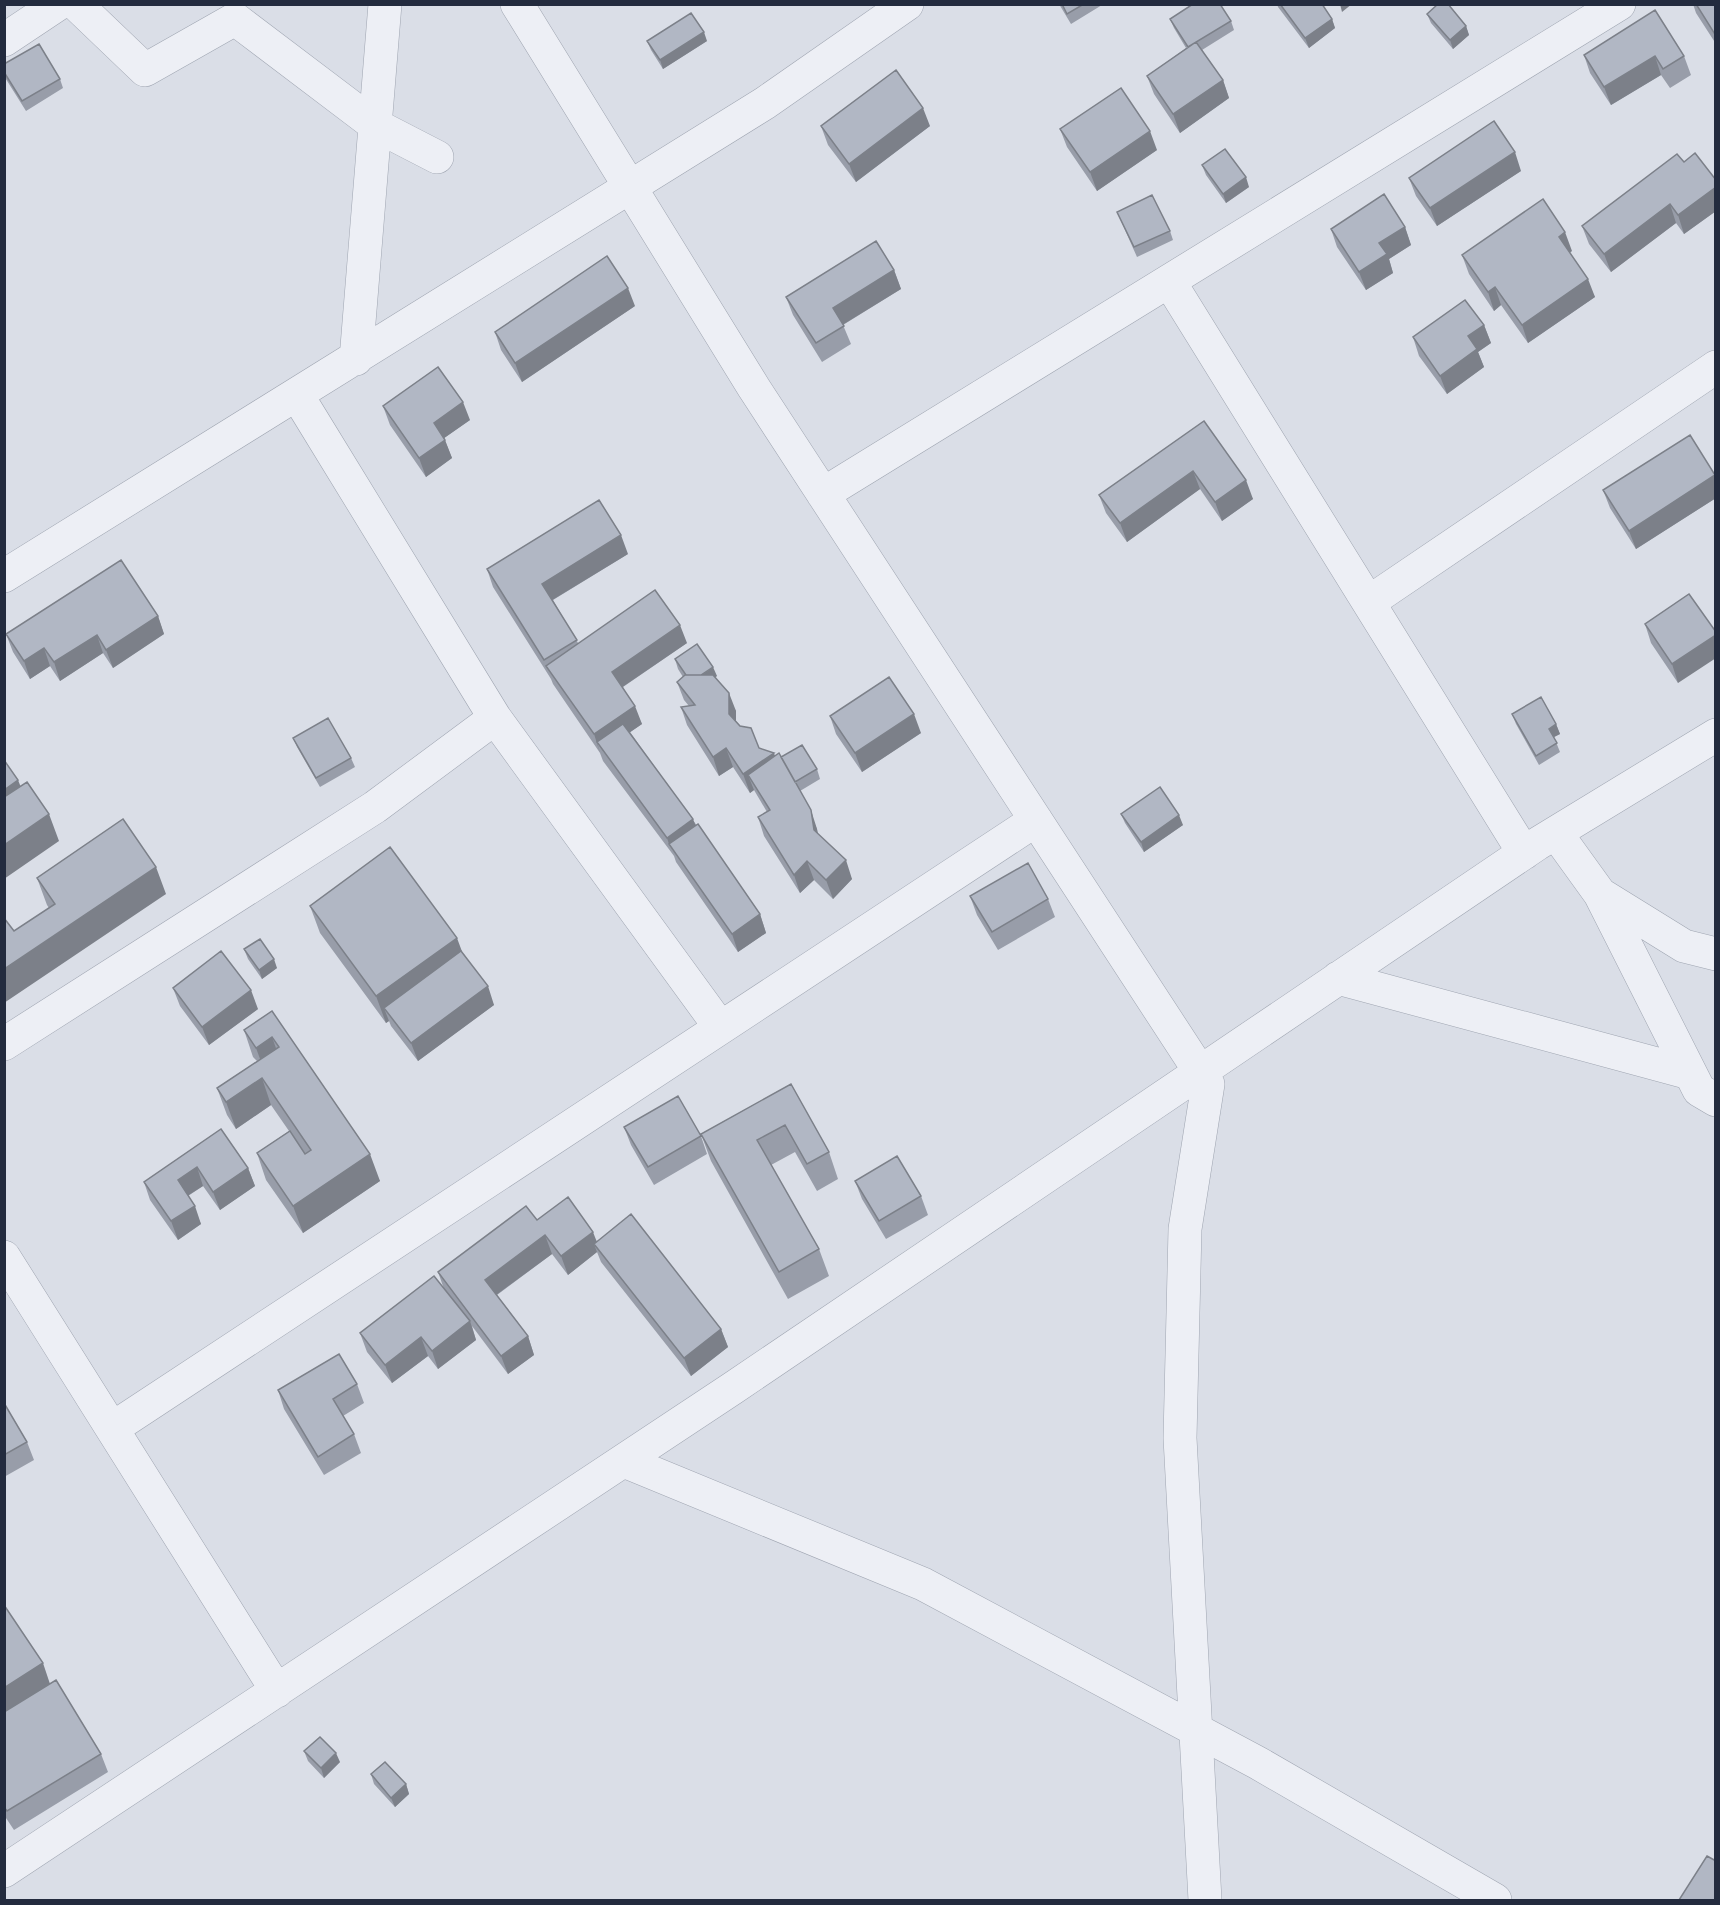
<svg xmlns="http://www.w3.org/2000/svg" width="1720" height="1905" viewBox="0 0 1720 1905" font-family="Figtree,sans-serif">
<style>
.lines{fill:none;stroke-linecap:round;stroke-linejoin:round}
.street-casing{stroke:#9fa5b1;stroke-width:34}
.street{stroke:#edeff5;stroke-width:33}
.wall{fill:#989da9}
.shaded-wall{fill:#7c8089}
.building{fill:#b1b7c4;stroke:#7c8089;stroke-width:1.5}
</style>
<rect width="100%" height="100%" fill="#dadee7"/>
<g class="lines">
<defs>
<path id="street" d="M 76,4 L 145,70 L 235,19 L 375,125 L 437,157
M 517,4 L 754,388 L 1208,1084 L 1185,1229 L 1180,1438 L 1205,1900
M 4,40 L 58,4
M 1169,281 L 1524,853
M 356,359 L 385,4
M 823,494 L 1619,4
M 4,576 L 765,103 L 907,4
M 1369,602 L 1716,367
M 495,718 L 720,1027
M 1556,833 L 1600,894 L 1684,946 L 1716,954
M 1600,894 L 1699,1090 L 1716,1100
M 1338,978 L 1690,1073
M 4,1044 L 375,807 L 495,718 L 297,395
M 4,1257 L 277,1691
M 113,1428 L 1036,820
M 624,1461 L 923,1584 L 1258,1763 L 1495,1900
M 4,1871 L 733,1388 L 1537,844 L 1716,735"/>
</defs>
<use href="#street" class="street-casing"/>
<use href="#street" class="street"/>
</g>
<path class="wall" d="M 1059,4 L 1102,4 L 1102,5 L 1071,24 Z
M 1277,4 L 1322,4 L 1332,19 L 1335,28 L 1309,48 L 1278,7 Z
M 1693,4 L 1716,4 L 1716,44 L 1696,13 Z
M 1427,14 L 1466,26 L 1469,35 L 1453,49 L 1431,23 Z
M 1170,19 L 1231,21 L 1234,30 L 1202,50 L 1223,80 L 1229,98 L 1180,133 L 1154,94 L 1147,76 L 1186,48 L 1174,28 Z
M 647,41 L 707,41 L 663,69 L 651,50 Z
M 1584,55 L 1684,56 L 1691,75 L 1670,88 L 1661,75 L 1611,105 L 1590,73 Z
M 4,64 L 60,79 L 63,88 L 26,111 L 4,76 Z
M 821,126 L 930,126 L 856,182 L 828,145 Z
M 1060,129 L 1157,150 L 1097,191 L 1067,147 Z
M 1684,162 L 1716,180 L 1716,211 L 1684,234 L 1676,223 L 1611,272 L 1589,244 L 1582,226 Z
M 1202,165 L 1249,187 L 1226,203 L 1206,175 Z
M 1521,171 L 1437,226 L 1416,196 L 1409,178 Z
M 1117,212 L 1170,231 L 1173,240 L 1137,257 Z
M 1405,227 L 1411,245 L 1389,259 L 1393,273 L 1366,290 L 1337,247 L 1331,229 Z
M 1572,251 L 1570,252 L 1595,297 L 1528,343 L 1501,305 L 1494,311 L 1469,274 L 1462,255 Z
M 894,270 L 901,289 L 843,325 L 851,344 L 822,362 L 793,315 L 786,297 Z
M 635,306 L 522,382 L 501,350 L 495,332 Z
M 1484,325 L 1491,343 L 1478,352 L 1484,367 L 1447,394 L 1419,356 L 1413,337 Z
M 383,406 L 470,420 L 444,438 L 452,458 L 426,477 L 390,425 Z
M 1204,421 L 1253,499 L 1222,521 L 1200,489 L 1127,542 L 1106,513 L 1099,495 Z
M 1715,475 L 1716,498 L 1636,549 L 1610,508 L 1603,490 Z
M 628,554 L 553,600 L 578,643 L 687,643 L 623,687 L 642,724 L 630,732 L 760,914 L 766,933 L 738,952 L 676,862 L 674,856 L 603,761 L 600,753 L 553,684 L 551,679 L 493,587 L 487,569 Z
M 1689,594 L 1678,683 L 1651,643 L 1645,624 Z
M 158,616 L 164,634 L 113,668 L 103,653 L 60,681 L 50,666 L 30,679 L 13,652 L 6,634 Z
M 675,659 L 717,676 L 715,677 L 736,711 L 736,721 L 759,748 L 775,756 L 781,757 L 817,769 L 820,779 L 800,791 L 817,829 L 818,834 L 852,879 L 833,899 L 814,880 L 800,893 L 764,836 L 758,817 L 767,812 L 754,790 L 750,793 L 733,767 L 719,776 L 687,725 L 681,707 L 689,706 L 684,700 L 677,682 L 683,677 L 678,669 Z
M 1512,714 L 1556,724 L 1560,734 L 1554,737 L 1560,752 L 1539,765 L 1516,724 Z
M 830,716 L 921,733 L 862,772 L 836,734 Z
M 293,738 L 351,758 L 355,767 L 320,787 L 297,747 Z
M 1121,814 L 1183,825 L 1144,852 L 1125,823 Z
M 37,878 L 166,894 L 14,931 L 49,908 L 47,905 Z
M 970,896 L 1048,899 L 1055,917 L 998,950 L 977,915 Z
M 310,906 L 464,955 L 494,1005 L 418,1061 L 391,1026 L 389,1021 L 386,1023 L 320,933 Z
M 244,949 L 277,968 L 262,979 L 248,959 Z
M 173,988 L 258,1009 L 209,1045 L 180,1006 Z
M 272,1011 L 380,1181 L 303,1233 L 266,1180 L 257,1153 L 289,1131 L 271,1105 L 236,1129 L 227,1115 L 217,1088 L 257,1061 L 253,1057 L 244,1030 Z
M 791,1084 L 829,1152 L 838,1179 L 817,1191 L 795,1152 L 771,1165 L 819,1249 L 829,1276 L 788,1299 L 711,1161 L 701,1134 Z
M 624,1127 L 701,1136 L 707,1154 L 654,1185 L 631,1145 Z
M 221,1129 L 248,1168 L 255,1186 L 220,1210 L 203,1186 L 188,1196 L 201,1224 L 178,1240 L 150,1200 L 144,1182 Z
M 855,1181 L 921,1196 L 928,1215 L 886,1239 L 862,1199 Z
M 537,1220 L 597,1241 L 721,1329 L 728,1347 L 691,1376 L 601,1262 L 597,1252 L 568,1275 L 552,1254 L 497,1295 L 528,1336 L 534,1355 L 508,1374 L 472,1326 L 476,1340 L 438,1369 L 428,1356 L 392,1383 L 367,1352 L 360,1333 L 444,1289 L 438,1272 Z
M 357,1384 L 364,1403 L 343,1416 L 354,1434 L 361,1453 L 324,1475 L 284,1409 L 278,1390 Z
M 4,1403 L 27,1442 L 34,1460 L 4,1477 Z
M 4,1605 L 50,1684 L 101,1754 L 108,1772 L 14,1830 L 4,1815 Z
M 304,1751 L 340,1762 L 324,1778 L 308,1761 Z
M 371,1774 L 406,1784 L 409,1794 L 395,1807 L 374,1784 Z"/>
<path class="shaded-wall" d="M 1340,4 L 1352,4 L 1342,12 Z
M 1332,19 L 1335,28 L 1309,48 L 1305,38 Z
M 1466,26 L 1469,35 L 1453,49 L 1450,40 Z
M 704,32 L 707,41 L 663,69 L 660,60 Z
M 1655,56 L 1661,75 L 1611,105 L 1604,87 Z
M 1223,80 L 1229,98 L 1180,133 L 1173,114 Z
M 923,108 L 930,126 L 856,182 L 849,164 Z
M 1150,131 L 1157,150 L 1097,191 L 1090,172 Z
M 1515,152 L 1521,171 L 1437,226 L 1430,208 Z
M 1246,177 L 1249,187 L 1226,203 L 1223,194 Z
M 1716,187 L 1716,211 L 1684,234 L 1678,215 Z
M 1670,204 L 1676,223 L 1611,272 L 1604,254 Z
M 1405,227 L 1411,245 L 1389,259 L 1393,273 L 1366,290 L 1359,272 L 1379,243 Z
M 1565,232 L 1572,251 L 1566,255 L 1559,237 Z
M 894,270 L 901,289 L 839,327 L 833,308 Z
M 1588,279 L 1595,297 L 1528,343 L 1522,325 Z
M 1495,287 L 1501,305 L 1494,311 L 1488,292 Z
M 628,288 L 635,306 L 522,382 L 515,363 Z
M 1484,325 L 1491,343 L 1478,352 L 1484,367 L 1447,394 L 1440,376 L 1468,336 Z
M 463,402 L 470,420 L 440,441 L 434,423 Z
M 445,440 L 452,458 L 426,477 L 419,458 Z
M 1193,471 L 1200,489 L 1127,542 L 1120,523 Z
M 1715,475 L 1716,498 L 1636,549 L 1629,531 Z
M 1246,480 L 1253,499 L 1222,521 L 1215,502 Z
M 621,535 L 628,554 L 549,602 L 542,584 Z
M 158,616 L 164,634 L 113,668 L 106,650 Z
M 680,625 L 687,643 L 618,690 L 612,672 Z
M 97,635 L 103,653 L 60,681 L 54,662 Z
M 1716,635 L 1716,658 L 1678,683 L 1672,664 Z
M 44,648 L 50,666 L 30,679 L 24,661 Z
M 713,667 L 717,676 L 694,692 L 691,683 Z
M 729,693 L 736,711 L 736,733 L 729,714 Z
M 635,706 L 642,724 L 603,751 L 597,742 L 600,753 L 594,734 Z
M 914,714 L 921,733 L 862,772 L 855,753 Z
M 1556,724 L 1560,734 L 1552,738 L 1549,729 Z
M 726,748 L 733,767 L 719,776 L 713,757 Z
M 774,753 L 780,771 L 748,775 L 754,790 L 750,793 L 743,774 Z
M 18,780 L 22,790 L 4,802 L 4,790 Z
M 811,810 L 817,829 L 820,848 L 814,830 Z
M 49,814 L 59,841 L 4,879 L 4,845 Z
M 1179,815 L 1183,825 L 1144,852 L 1141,842 Z
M 693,819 L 700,837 L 669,844 L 673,856 L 667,838 Z
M 846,860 L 852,879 L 833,899 L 826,880 Z
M 807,861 L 814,880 L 800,893 L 794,875 Z
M 156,867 L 166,894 L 4,1003 L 4,969 Z
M 760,914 L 766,933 L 738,952 L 732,934 Z
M 457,938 L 467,965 L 384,1008 L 389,1021 L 386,1023 L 376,996 Z
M 274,959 L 277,968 L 262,979 L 259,970 Z
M 488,986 L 494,1005 L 418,1061 L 411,1043 Z
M 251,990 L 258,1009 L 209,1045 L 202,1027 Z
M 272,1037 L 282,1065 L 266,1075 L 256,1048 Z
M 262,1078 L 271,1105 L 236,1129 L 226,1102 Z
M 370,1154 L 380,1181 L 303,1233 L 293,1206 Z
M 197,1167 L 203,1186 L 184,1198 L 178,1180 Z
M 248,1168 L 255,1186 L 220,1210 L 213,1192 Z
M 195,1206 L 201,1224 L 178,1240 L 171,1221 Z
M 593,1232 L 600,1250 L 594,1244 L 597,1252 L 568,1275 L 561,1256 Z
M 545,1235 L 552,1254 L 492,1298 L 485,1280 Z
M 470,1321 L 476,1340 L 438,1369 L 432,1351 Z
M 721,1329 L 728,1347 L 691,1376 L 684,1358 Z
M 528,1336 L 534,1355 L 508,1374 L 501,1356 Z
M 421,1337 L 428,1356 L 392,1383 L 385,1365 Z
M 43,1663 L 52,1690 L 4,1721 L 4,1688 Z
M 336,1753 L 340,1762 L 324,1778 L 321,1768 Z
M 406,1784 L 409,1794 L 395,1807 L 391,1798 Z"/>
<path class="building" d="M 1062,4 L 1084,4 L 1067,14 Z
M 1193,4 L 1220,4 L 1231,21 L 1188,47 L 1170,19 Z
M 1280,4 L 1322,4 L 1332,19 L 1305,38 Z
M 1438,4 L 1448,4 L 1466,26 L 1450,40 L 1427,14 Z
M 1696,4 L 1716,4 L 1716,36 Z
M 1655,10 L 1684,56 L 1663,69 L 1655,56 L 1604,87 L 1584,55 Z
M 691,13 L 704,32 L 660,60 L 647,41 Z
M 1196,42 L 1223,80 L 1173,114 L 1147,76 Z
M 39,44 L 60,79 L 22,101 L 4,72 L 4,64 Z
M 896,70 L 923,108 L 849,164 L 821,126 Z
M 1121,88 L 1150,131 L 1090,172 L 1060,129 Z
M 1494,121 L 1515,152 L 1430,208 L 1409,178 Z
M 1225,149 L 1246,177 L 1223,194 L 1202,165 Z
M 1695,153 L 1716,180 L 1716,187 L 1678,215 L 1670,204 L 1604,254 L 1582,226 L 1677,154 L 1684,162 Z
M 1384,194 L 1405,227 L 1379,243 L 1387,254 L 1359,272 L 1331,229 Z
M 1152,195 L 1170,231 L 1134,247 L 1117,212 Z
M 1543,199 L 1565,232 L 1559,237 L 1588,279 L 1522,325 L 1495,287 L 1488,292 L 1462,255 Z
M 876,241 L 894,270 L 833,308 L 844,326 L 816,343 L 786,297 Z
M 607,256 L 628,288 L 515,363 L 495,332 Z
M 1465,300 L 1484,325 L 1468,336 L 1477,349 L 1440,376 L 1413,337 Z
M 438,367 L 463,402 L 434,423 L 445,440 L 419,458 L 383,406 Z
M 1204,421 L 1246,480 L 1215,502 L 1193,471 L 1120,523 L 1099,495 Z
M 1690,435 L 1715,475 L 1629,531 L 1603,490 Z
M 599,500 L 621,535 L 542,584 L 577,640 L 544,660 L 487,569 Z
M 121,560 L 158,616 L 106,650 L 97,635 L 54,662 L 44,648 L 24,661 L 6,634 Z
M 655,590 L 680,625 L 612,672 L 635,706 L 594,734 L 546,666 Z
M 1689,594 L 1716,632 L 1716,635 L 1672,664 L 1645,624 Z
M 697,644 L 713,667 L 701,675 L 686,675 L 675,659 Z
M 685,675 L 713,675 L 729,693 L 729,714 L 740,726 L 751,728 L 759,748 L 774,753 L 743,774 L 726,748 L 713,757 L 681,707 L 695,705 L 677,682 Z
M 889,677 L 914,714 L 855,753 L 830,716 Z
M 1541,697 L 1556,724 L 1549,729 L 1557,743 L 1536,756 L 1512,714 Z
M 328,718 L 351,758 L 316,778 L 293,738 Z
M 623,724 L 693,819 L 667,838 L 597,742 Z
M 802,745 L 817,769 L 795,782 L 781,757 Z
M 779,753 L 811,810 L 814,830 L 846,860 L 826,880 L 807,861 L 794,875 L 758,817 L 770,810 L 748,775 Z
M 4,760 L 18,780 L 4,790 Z
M 27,782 L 49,814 L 4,845 L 4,797 Z
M 1160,787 L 1179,815 L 1141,842 L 1121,814 Z
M 123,819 L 156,867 L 4,969 L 4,918 L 14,931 L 55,904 L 37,878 Z
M 698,824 L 760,914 L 732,934 L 669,844 Z
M 390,847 L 457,938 L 376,996 L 310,906 Z
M 1028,863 L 1048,899 L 992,932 L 970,896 Z
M 260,939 L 274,959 L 259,970 L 244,949 Z
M 221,951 L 251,990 L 202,1027 L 173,988 Z
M 461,951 L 488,986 L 411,1043 L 384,1008 Z
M 272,1011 L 370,1154 L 293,1206 L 257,1153 L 290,1131 L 305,1154 L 311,1150 L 262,1078 L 226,1102 L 217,1088 L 279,1047 L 272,1037 L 256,1048 L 244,1030 Z
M 791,1084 L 829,1152 L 807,1164 L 785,1125 L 757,1140 L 819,1249 L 779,1272 L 701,1134 Z
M 678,1096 L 701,1136 L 648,1167 L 624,1127 Z
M 221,1129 L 248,1168 L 213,1192 L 197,1167 L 178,1180 L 195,1206 L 171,1221 L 144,1182 Z
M 897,1156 L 921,1196 L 879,1221 L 855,1181 Z
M 568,1197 L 593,1232 L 561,1256 L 545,1235 L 485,1280 L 528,1336 L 501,1356 L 438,1272 L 526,1206 L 537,1220 Z
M 631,1214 L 721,1329 L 684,1358 L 594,1244 Z
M 434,1276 L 470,1321 L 432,1351 L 421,1337 L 385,1365 L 360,1333 Z
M 339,1354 L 357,1384 L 333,1399 L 354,1434 L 318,1457 L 278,1390 Z
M 4,1403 L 27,1442 L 4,1455 Z
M 4,1605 L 43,1663 L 4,1688 Z
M 56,1680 L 101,1754 L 7,1811 L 4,1807 L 4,1712 Z
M 320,1737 L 336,1753 L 321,1768 L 304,1751 Z
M 385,1762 L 406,1784 L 391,1798 L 371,1774 Z
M 1707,1856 L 1716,1861 L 1716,1900 L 1679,1900 Z"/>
<rect width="1720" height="1905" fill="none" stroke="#232b3e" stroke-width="12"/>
</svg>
